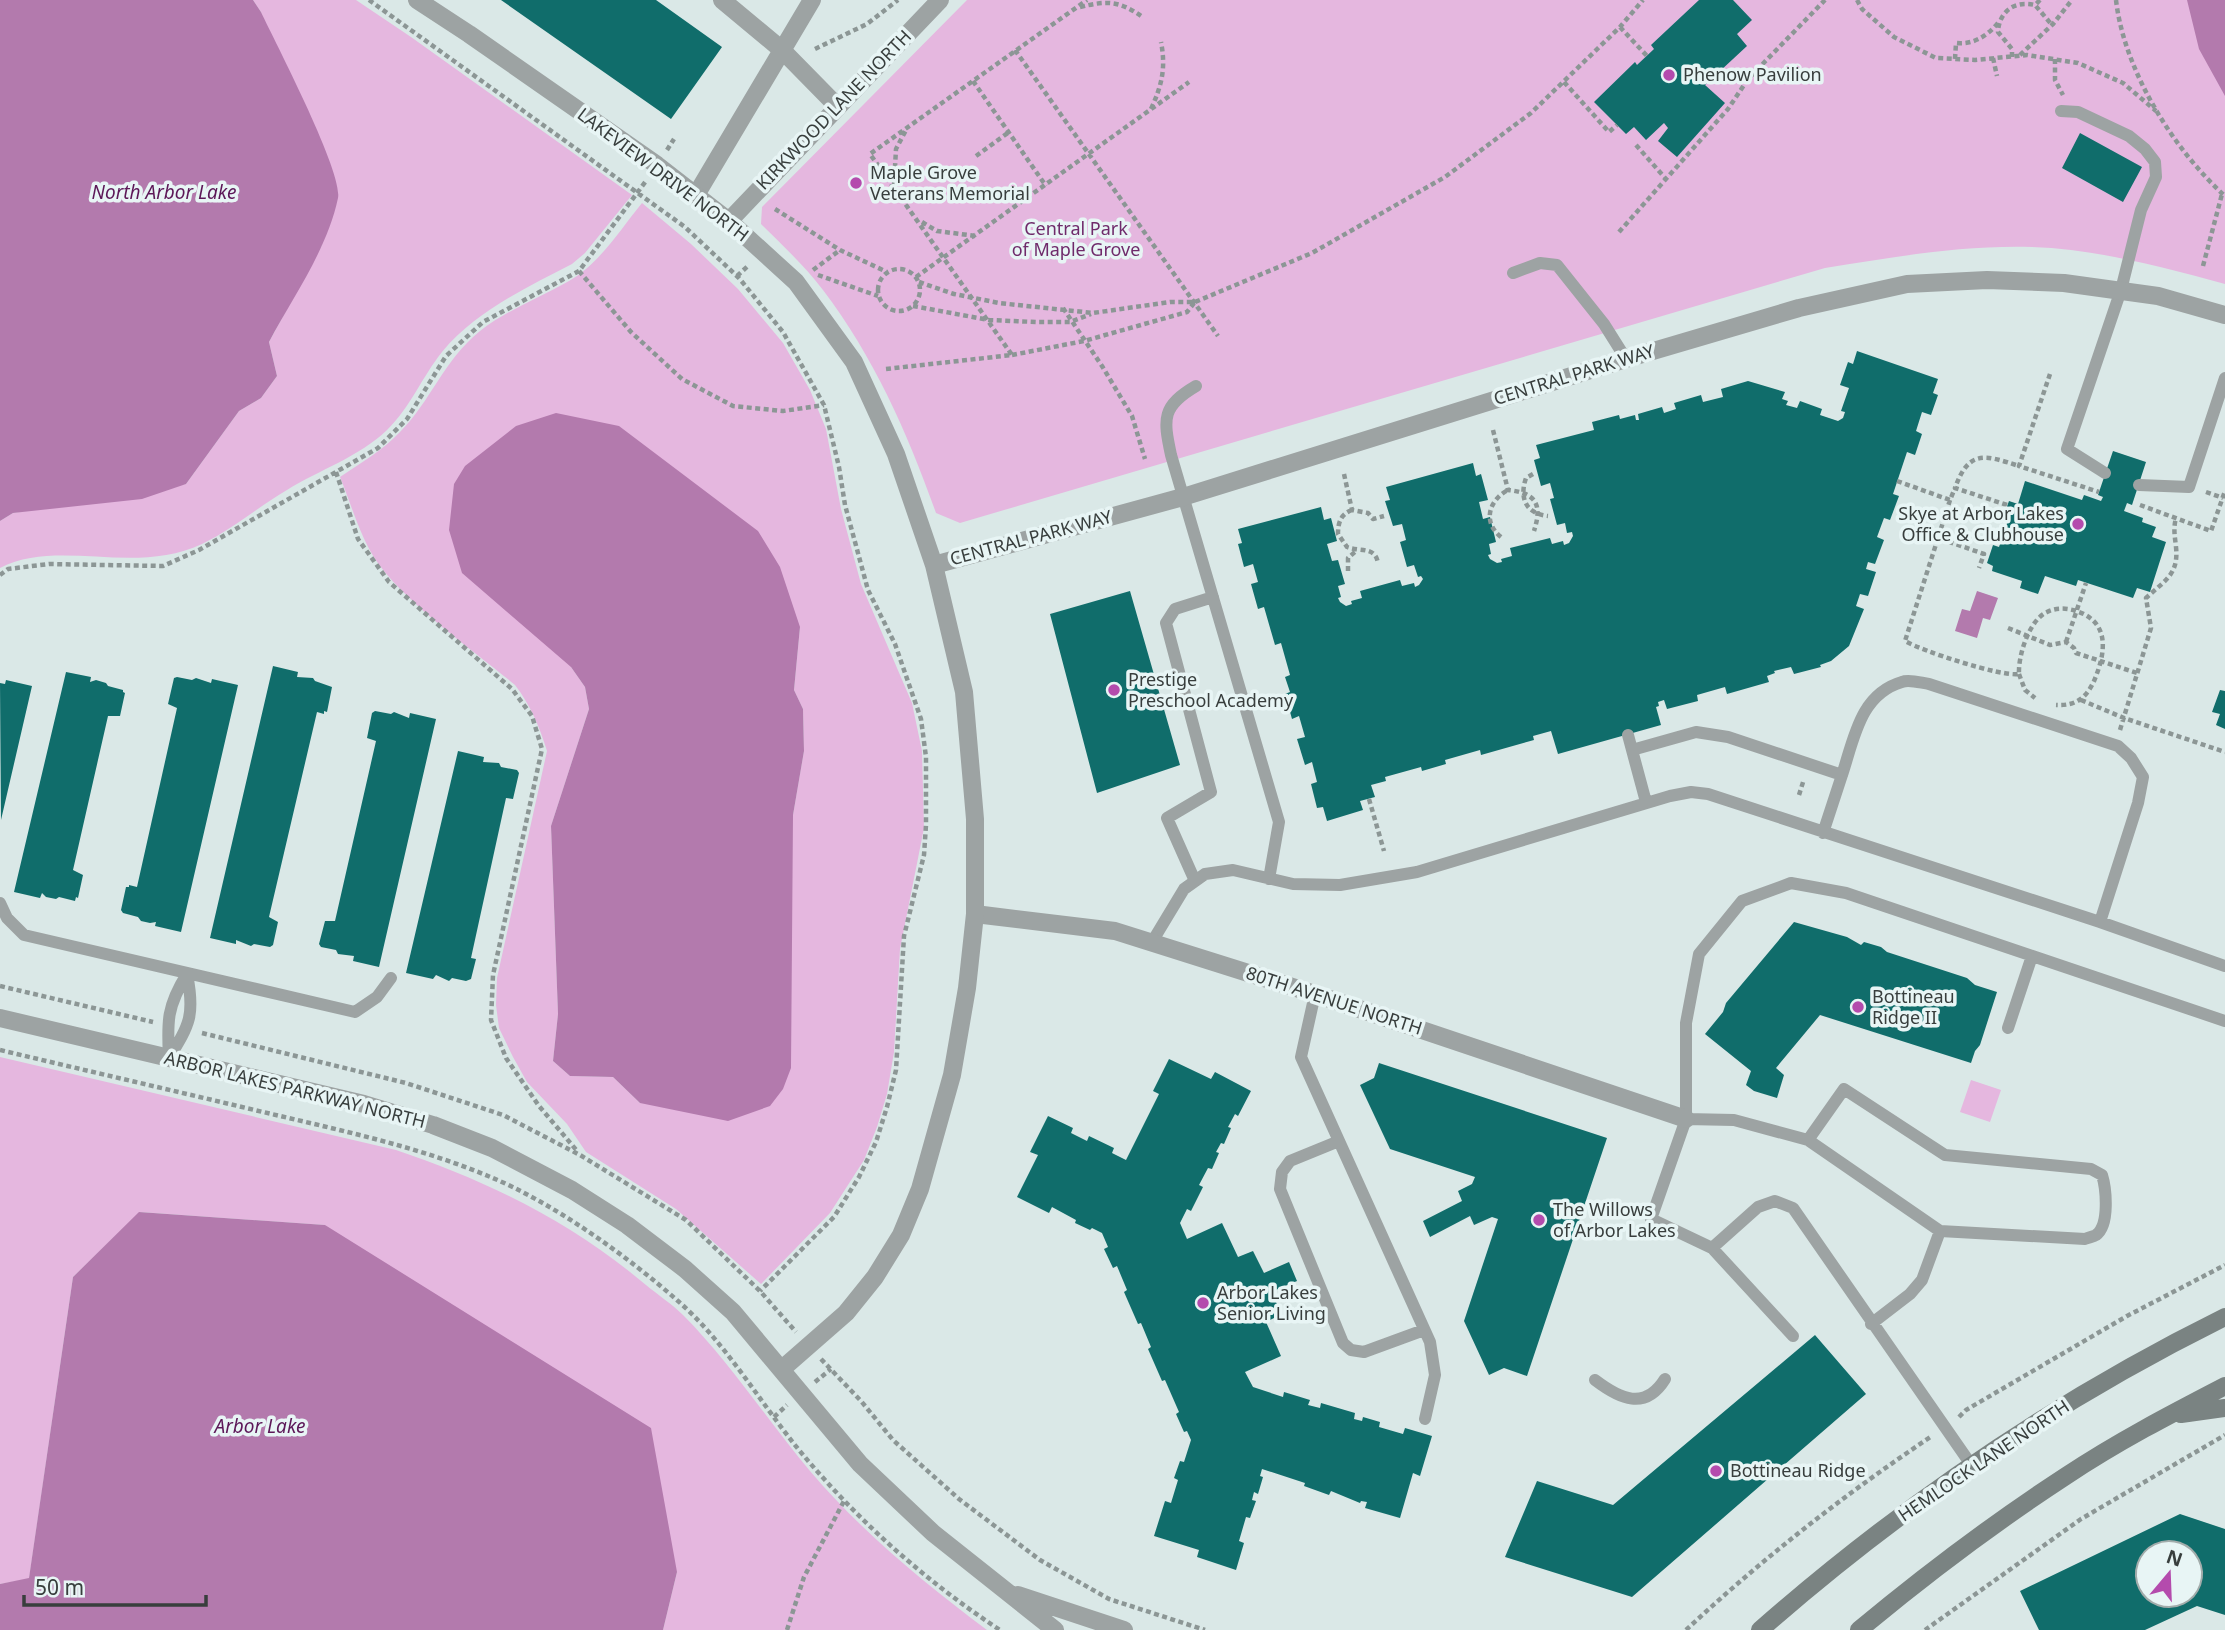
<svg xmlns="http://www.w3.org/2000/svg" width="2225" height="1630" viewBox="0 0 2225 1630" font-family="'Noto Sans',sans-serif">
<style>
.green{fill:#e5b7df;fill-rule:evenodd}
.water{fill:#b37aad}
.building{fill:#106d6b;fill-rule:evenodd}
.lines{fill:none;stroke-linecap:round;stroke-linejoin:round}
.path{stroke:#8c9695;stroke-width:4.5;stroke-dasharray:5 3.5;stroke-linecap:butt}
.service{stroke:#9da3a3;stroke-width:12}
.minor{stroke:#9da3a3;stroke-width:18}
.tertiary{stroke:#9da3a3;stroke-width:18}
.secondary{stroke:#7a8382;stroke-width:18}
.poi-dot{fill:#b44bad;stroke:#e8f5f5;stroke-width:2.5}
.labels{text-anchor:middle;stroke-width:7;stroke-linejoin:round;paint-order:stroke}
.poi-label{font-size:18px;fill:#383e3d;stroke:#e8f5f5;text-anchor:start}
.street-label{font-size:18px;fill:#383e3d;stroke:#e8f5f5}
.park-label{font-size:18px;fill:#6f2a6b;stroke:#e8f5f5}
.water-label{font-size:19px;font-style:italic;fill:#5c1758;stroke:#e8f5f5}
</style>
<rect width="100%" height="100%" fill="#dae8e7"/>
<path class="green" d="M 253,0 L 356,0 L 411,37 L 632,195 L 585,253 L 572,264 C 526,288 476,311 442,352 C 422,377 410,408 387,430 C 359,457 319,470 287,490 C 258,507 233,529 202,544 C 135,576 58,538 0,568 L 0,521 L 13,513 L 186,484 L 239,411 L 261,398 L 277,376 L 269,342 L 322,245 L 261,12 Z
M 967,0 L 2225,0 L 2225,284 C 2162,267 2097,249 2032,247 C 1962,245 1894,257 1825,268 L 960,523 L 936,513 C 908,434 874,357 823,290 C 805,266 782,245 761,224 L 762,207 Z
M 642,203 L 691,244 L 738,289 L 783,343 L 810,390 L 826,429 L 841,509 L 861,584 L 912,703 L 922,751 L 924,828 L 900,949 L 894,1052 L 887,1094 L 877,1127 L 864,1160 L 830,1213 L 761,1284 L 676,1209 L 586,1152 L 567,1124 L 527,1082 L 513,1057 L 499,1028 L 496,1005 L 497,978 L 547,751 C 539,726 531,706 515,685 C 473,650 413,609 380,566 C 361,541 352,506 340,477 C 361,463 383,450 400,432 C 431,401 443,361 480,331 C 507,310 539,298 569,281 C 599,264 620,230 642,203 ZM 800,627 L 794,690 L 803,709 L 804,751 L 793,815 L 640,1103 L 613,1077 L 570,1076 L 553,1061 L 558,1014 L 551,826 L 589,709 L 585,687 L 571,667 Z
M 0,1057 L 396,1150 C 490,1182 570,1221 646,1285 C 658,1295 672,1304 683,1315 C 729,1361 768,1421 810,1471 C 861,1531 924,1583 987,1630 L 663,1630 L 677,1572 L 325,1225 L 140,1212 L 73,1277 L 29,1579 L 0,1584 Z
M 1971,1080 L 2001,1090 L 1990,1122 L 1960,1112 Z"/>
<path class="water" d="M 0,0 L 253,0 L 261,12 C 276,44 343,172 338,198 C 327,250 293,297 269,342 L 277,376 L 261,398 L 239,411 L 186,484 L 142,499 L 13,513 L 0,521 Z
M 2187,0 L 2225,0 L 2225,96 L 2199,49 Z
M 556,413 L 619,426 L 758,531 L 780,567 L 800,627 L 794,690 L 803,709 L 804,751 L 793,815 L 791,1068 L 783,1089 L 770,1106 L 728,1121 L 640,1103 L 613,1077 L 570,1076 L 553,1061 L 558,1014 L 551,826 L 589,709 L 585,687 L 571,667 L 462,573 L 449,530 L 454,484 L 465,466 L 516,426 Z
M 1977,591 L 1998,598 L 1990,620 L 1983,618 L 1977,638 L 1955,631 L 1962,609 L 1970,611 Z
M 139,1212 L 325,1225 L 651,1428 L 677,1572 L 663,1630 L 0,1630 L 0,1584 L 29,1578 L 73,1277 Z"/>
<path class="building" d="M 501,0 L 656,0 L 722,47 L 671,119 Z
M 1699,0 L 1733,0 L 1752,20 L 1737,34 L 1747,46 L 1705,85 L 1725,103 L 1677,157 L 1658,141 L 1668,128 L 1664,123 L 1646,140 L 1634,127 L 1626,134 L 1594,102 L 1635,62 L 1637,65 L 1654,49 L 1651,45 Z
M 2080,133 L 2142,167 L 2123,202 L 2062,168 Z
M 1857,351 L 1938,379 L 1933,393 L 1938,395 L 1931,415 L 1922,412 L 1916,431 L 1922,434 L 1915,455 L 1907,452 L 1893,494 L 1899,496 L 1890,520 L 1884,518 L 1877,537 L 1884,540 L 1875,564 L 1868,562 L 1866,569 L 1876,572 L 1868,596 L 1860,594 L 1856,606 L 1864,609 L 1849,646 L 1831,661 L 1820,665 L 1821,667 L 1794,674 L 1791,667 L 1774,671 L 1775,673 L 1767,676 L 1769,682 L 1727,694 L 1725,687 L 1697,695 L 1698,701 L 1667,709 L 1664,700 L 1658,702 L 1659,706 L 1656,707 L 1661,725 L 1558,754 L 1551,731 L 1533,736 L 1534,740 L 1481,755 L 1480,750 L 1445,760 L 1446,764 L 1422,771 L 1421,767 L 1385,777 L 1386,781 L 1371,785 L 1375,797 L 1360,801 L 1363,810 L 1327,821 L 1323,807 L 1317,808 L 1311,784 L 1317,782 L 1312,762 L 1305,765 L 1297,739 L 1305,737 L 1299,716 L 1292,719 L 1285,694 L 1290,692 L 1285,677 L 1290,675 L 1281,643 L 1275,645 L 1264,607 L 1258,609 L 1251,584 L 1258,582 L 1253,564 L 1244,567 L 1238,544 L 1242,543 L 1238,529 L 1321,507 L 1324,520 L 1331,518 L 1337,541 L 1327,544 L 1332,561 L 1338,560 L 1345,584 L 1338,586 L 1341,597 L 1338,598 L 1340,602 L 1346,606 L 1352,604 L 1351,601 L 1362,598 L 1360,591 L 1400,580 L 1402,586 L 1414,583 L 1415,587 L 1419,585 L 1423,579 L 1421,576 L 1418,577 L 1414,565 L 1407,567 L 1400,542 L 1406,540 L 1402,524 L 1393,526 L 1385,501 L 1390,500 L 1386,487 L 1473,463 L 1476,476 L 1481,474 L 1488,500 L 1479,502 L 1483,519 L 1490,517 L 1496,542 L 1489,544 L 1491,554 L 1488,555 L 1490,559 L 1497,563 L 1502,562 L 1501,559 L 1512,556 L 1510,548 L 1550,538 L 1552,544 L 1563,541 L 1564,545 L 1569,543 L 1573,536 L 1572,532 L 1567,533 L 1565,523 L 1557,525 L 1550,499 L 1554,498 L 1550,483 L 1541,486 L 1534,460 L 1540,458 L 1536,445 L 1594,430 L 1592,422 L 1619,415 L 1620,419 L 1635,415 L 1636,420 L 1639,420 L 1638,414 L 1662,407 L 1664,413 L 1676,409 L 1674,403 L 1701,395 L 1703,402 L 1723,397 L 1721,389 L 1748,381 L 1785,392 L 1782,399 L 1788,401 L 1786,405 L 1797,408 L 1800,401 L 1822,409 L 1820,415 L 1838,421 L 1843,418 L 1845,412 L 1841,411 L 1849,388 L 1840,385 L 1848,362 L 1853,364 Z
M 2113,451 L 2146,462 L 2132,505 L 2127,503 L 2124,511 L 2143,518 L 2142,522 L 2156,527 L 2152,537 L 2166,542 L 2150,592 L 2137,588 L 2133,598 L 2078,580 L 2076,586 L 2045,576 L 2038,594 L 2020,588 L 2022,581 L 1992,571 L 1993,566 L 1987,563 L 1993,545 L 1999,547 L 2010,514 L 2005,512 L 2009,501 L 2018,504 L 2025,481 L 2082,500 L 2084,495 L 2101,501 L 2103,497 L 2098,495 Z
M 1130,591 L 1180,765 L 1097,793 L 1050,614 Z
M 273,666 L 298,672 L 297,677 L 313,678 L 315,681 L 332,687 L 327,712 L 324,711 L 324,714 L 317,712 L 269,917 L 278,922 L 273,945 L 270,947 L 254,944 L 251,946 L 236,940 L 236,944 L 210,938 Z
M 66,672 L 91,677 L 90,682 L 96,680 L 106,683 L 108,686 L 123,690 L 123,692 L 125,693 L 120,716 L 108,716 L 73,870 L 83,875 L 78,898 L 76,897 L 75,901 L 59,897 L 56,899 L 46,897 L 42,893 L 40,898 L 14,892 Z
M 177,677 L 192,680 L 196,678 L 211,683 L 212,679 L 238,685 L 181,932 L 155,926 L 156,922 L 150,923 L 141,921 L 138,917 L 123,913 L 121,910 L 126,887 L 129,887 L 129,885 L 137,887 L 177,708 L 168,704 L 174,678 Z
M 6,680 L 32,686 L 1,820 L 0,683 L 5,684 Z
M 2220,690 L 2225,691 L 2225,729 L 2216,725 L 2220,714 L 2212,712 Z
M 375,711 L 391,714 L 394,712 L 409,718 L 410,713 L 436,719 L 379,967 L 353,961 L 354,956 L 338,954 L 336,950 L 321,947 L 319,944 L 325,921 L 335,921 L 376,741 L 367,738 L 372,713 Z
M 458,751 L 484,757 L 483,762 L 499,763 L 501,767 L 517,770 L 519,773 L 513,799 L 506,798 L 471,958 L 476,959 L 471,979 L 466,981 L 452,978 L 449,981 L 436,975 L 433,979 L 406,973 Z
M 1794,922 L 1847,937 L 1861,945 L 1864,942 L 1881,947 L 1887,952 L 1967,978 L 1975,985 L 1997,992 L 1980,1045 L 1975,1051 L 1971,1063 L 1820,1015 L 1776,1068 L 1784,1075 L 1777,1098 L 1754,1091 L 1746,1085 L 1751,1071 L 1705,1034 L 1723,1012 L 1726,1003 Z
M 1169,1059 L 1211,1079 L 1215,1072 L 1251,1091 L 1238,1116 L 1235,1114 L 1228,1127 L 1231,1128 L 1224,1144 L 1221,1143 L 1216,1152 L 1219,1153 L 1212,1169 L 1208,1168 L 1199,1185 L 1203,1187 L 1191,1211 L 1187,1209 L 1180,1223 L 1187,1239 L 1222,1223 L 1238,1257 L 1253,1251 L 1264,1273 L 1289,1262 L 1297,1281 L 1271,1292 L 1282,1314 L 1266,1322 L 1281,1356 L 1245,1372 L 1253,1387 L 1283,1397 L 1284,1392 L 1310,1400 L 1308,1405 L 1320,1408 L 1321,1403 L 1355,1413 L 1354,1419 L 1362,1421 L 1363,1417 L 1380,1422 L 1379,1427 L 1403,1434 L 1405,1428 L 1432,1436 L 1420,1476 L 1413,1473 L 1400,1518 L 1365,1508 L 1367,1502 L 1361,1501 L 1360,1503 L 1331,1491 L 1329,1495 L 1304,1486 L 1305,1483 L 1262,1469 L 1260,1476 L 1263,1477 L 1258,1494 L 1254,1492 L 1252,1500 L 1256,1501 L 1250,1518 L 1246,1517 L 1239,1541 L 1244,1543 L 1236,1570 L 1197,1557 L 1199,1550 L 1154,1536 L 1165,1501 L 1171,1503 L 1178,1480 L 1174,1478 L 1180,1461 L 1184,1462 L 1191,1440 L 1187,1431 L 1184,1432 L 1176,1414 L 1179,1412 L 1165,1380 L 1162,1381 L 1148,1349 L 1151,1347 L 1141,1323 L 1138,1324 L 1124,1292 L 1127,1290 L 1117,1266 L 1113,1268 L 1104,1249 L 1108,1247 L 1102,1233 L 1092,1228 L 1090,1230 L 1075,1223 L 1076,1220 L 1052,1207 L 1049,1213 L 1017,1197 L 1038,1155 L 1030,1152 L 1048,1116 L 1073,1128 L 1071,1133 L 1087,1141 L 1089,1136 L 1114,1148 L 1112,1153 L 1126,1160 L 1159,1094 L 1153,1091 Z
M 1379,1063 L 1607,1138 L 1527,1376 L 1504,1368 L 1489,1375 L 1464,1321 L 1498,1219 L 1492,1217 L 1474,1225 L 1470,1216 L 1430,1237 L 1423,1221 L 1462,1201 L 1458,1191 L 1472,1184 L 1475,1177 L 1390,1149 L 1360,1085 L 1374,1078 Z
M 1815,1335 L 1866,1394 L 1632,1597 L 1505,1557 L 1537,1481 L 1613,1505 Z
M 2180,1514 L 2225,1529 L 2225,1615 L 2197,1606 L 2145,1630 L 2039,1630 L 2020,1591 ZM 2148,1553 L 2190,1553 L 2190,1595 L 2148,1595 Z"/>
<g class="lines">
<path class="path" d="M 369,0 L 685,227 L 739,278 L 783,332 L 824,405 L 839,467 L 845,505 L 868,590 L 895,644 L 921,719 L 926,757 L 926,825 L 924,855 L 904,936 L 896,1070 L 887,1107 L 876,1142 L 859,1177 L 834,1217 L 760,1291
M 1857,0 L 1862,9 L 1894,37 L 1936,58 L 1975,60 L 2027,55 L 2078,63 L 2123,83 L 2156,111
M 2040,0 L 2035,5 L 2052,25
M 2116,0 C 2124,70 2173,149 2225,196
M 1080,7 C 1109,0 1120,1 1144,18
M 1620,27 L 1647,56
M 815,49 L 867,24 L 898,0
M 1015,50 L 1218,336
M 2020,55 L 2053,24 L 2072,0
M 2012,57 L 2012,49 L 1998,32 C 1999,12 2014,0 2035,5
M 1993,58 L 1997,76
M 1955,59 L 1956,43 C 1973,45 1987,36 1998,23
M 2055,59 L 2055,80 L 2063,95
M 973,81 L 1046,186
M 1564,82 L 1609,132 L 1617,125
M 1151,109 C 1162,85 1166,68 1161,42
M 1636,145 L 1666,179
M 667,150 L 674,139
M 976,156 L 1009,132
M 894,185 L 896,149 L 906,130
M 775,209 L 840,250 L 887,272
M 922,222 L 937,231 L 976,236
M 1619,232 L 1728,109 L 1748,79 L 1825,0
M 2203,266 L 2222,194
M878 290a21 21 0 1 1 42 0a21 21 0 1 1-42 0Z
M 813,270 L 840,250
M 579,271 L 631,332 L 682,379 L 733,406 L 783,411 L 824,405
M 818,275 L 878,296
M 737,276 L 749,265
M 916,277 L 1189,82
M 919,282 L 954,294 L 999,303 L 1093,313 L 1170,302 L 1195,302 L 1312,253 L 1445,177 L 1531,113 L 1620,27 L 1643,0
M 913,306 L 989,320 L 1036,322 L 1070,322 L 1091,314
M 1063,308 L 1102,366 L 1132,416 L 1145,459
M 1012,355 L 1084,341 L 1187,312 L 1194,303
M 886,369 L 1012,355 L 870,154 L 1087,0
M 2050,374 L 2019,466 L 2099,492
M 1493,430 L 1508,490 C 1535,493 1543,503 1534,531
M 336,472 L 358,539 L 389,582 L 512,689 L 532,716 L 542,749 L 493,975 L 491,1020 L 506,1058 L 539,1106 L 578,1152
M 1344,474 L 1352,510 L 1368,513 L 1373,519 L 1384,516
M 1533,474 L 1526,478 C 1519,498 1526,514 1548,516
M 1897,481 L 1950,500 L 1955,488
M 2206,492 L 2223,498
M 1950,500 L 1938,538 L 1984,554 L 1979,568
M 2007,505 L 1955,488 C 1969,449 1985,455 2019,466
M 2140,505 L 2211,531 L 2225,491
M 1352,510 C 1341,514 1338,522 1338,534 L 1347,547 C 1360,552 1375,546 1378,563
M 1501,537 C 1482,522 1489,500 1508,490
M 1938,538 L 1905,641 C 1922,651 2001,677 2019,674 C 2018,656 2029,620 2047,612 C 2057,607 2069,608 2079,612 C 2111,624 2105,655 2094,681 C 2086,698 2076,706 2056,705
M 1348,571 L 1348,558 L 1356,551
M 0,575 L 8,569 L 49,564 L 163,566 L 199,550 L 378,448 L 407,419 L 446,356 L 483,322 L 579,271 L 646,181
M 2008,628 L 2050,645 L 2066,642 L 2074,648 L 2076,653 L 2137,673
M 2066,642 L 2086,583
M 2019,674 L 2025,690 L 2035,698
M 2081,700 L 2124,718 L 2225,752
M 2120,730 L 2151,628 L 2146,598 C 2164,581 2179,575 2176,547 C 2175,537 2173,529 2176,518
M 1799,795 L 1804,779
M 1369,799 L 1384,851
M 0,986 L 153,1022
M 202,1033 L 406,1083 L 503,1115 L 580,1155 L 686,1220 L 760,1291 L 796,1332
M 0,1050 C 88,1071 175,1091 263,1112 C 339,1130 416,1146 488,1176 C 552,1202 626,1255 678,1301 C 726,1343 759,1401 799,1450 C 857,1520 924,1580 1000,1630
M 821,1359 L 861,1401 L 893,1440 L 959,1499 L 1040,1560 L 1109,1599 L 1205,1630
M 815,1382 L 831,1369
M 774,1417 L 787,1405
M 1959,1417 L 1966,1410 L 2127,1316 L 2225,1265
M 787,1630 L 804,1577 L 844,1501
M 1686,1630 C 1762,1559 1845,1494 1932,1436
M 1925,1630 L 2081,1519 L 2225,1435"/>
<path class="service" d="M 2061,111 L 2078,112 L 2129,136 L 2145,149 L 2155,162 L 2156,177 L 2141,210 L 2121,290 L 2067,449 L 2105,473
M 1513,273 L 1540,263 L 1557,265 L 1604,324 L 1626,359
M 1196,386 C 1162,406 1163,418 1171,455 L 1279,822 L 1269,879
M 2139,485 L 2189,487 L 2225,378
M 1628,735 L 1632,750
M 1842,775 C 1854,739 1860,694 1902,682 C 1909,679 1921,683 1929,684 L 2118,746 L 2131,758 L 2143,777 L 2138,803 L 2100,922
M 1646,802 L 1632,750 L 1696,732 L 1728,737 L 1842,775 L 1823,833
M 1195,881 L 1167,818 L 1211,792 L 1166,623 L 1175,609 L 1213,597
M 0,903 L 7,918 L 24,935 L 355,1012 L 377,997 L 391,978
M 1152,942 L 1184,889 L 1205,874 L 1233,870 L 1293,884 L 1340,885 L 1417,872 L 1670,796 L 1691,792 L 1708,794 L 2100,922 L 2225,966
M 187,974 C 195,1015 190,1024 169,1058 C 167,1021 167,1006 187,974 Z
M 1315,994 L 1301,1057 L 1430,1342 L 1435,1375 L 1425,1419
M 2008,1028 L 2032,956
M 1686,1119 L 1734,1120 L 1808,1140 L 1940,1231 L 2085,1239 C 2089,1237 2093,1237 2096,1235 C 2110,1225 2106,1188 2102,1175 L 2091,1169 L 1945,1155 L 1844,1089 L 1808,1140
M 1339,1141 L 1290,1161 L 1282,1172 L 1280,1189 L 1343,1343 L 1351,1350 L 1364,1352 L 1424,1330
M 1712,1248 L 1758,1207 L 1775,1201 L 1793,1208 L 1972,1466
M 1871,1324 L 1910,1294 L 1922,1280 L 1940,1231
M 1793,1336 L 1712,1248 L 1651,1219 L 1686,1119 L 1686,1023 L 1699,954 L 1742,901 L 1791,883 L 1846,893 L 2225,1021
M 1595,1380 C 1620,1399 1645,1411 1665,1379"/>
<path class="minor" d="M 722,0 L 782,50 L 837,106
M 696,195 L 812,0
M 729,221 L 940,0
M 975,914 L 1115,931 L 1315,994 L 1686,1119"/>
<path class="tertiary" d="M 417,0 L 469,34 L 657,165 L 729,221 L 796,282 L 854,362 L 896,454 L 934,565 L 964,692 L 975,819 L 975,914 L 967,988 L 952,1075 L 920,1189 L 901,1235 L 875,1277 L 846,1313 L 782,1369
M 934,565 L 1183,497 L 1626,359 L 1799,308 L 1907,284 L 1987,280 L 2064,283 L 2158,296 L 2225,315
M 0,1018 L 364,1104 L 433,1125 L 492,1148 L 572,1190 L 627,1225 L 685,1269 L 733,1312 L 860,1464 L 933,1533 L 1055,1630
M 1018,1595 L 1124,1630"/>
<path class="secondary" d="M 2181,1414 L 2225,1408
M 1760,1630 C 1900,1507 2057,1400 2225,1317
M 1859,1630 C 1925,1575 1994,1523 2066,1476 C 2117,1442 2171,1414 2225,1386"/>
</g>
<g class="poi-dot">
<circle cx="1669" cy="75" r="7"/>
<circle cx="856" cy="183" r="7"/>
<circle cx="2078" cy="524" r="7"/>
<circle cx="1114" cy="690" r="7"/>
<circle cx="1858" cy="1007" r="7"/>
<circle cx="1539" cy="1220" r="7"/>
<circle cx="1203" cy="1303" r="7"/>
<circle cx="1716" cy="1471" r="7"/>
</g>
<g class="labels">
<g class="poi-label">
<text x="1683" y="81">Phenow Pavilion</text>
<text x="870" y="179">Maple Grove<tspan x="870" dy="21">Veterans Memorial</tspan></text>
<text x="2064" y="520" text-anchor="end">Skye at Arbor Lakes<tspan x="2064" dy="21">Office &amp; Clubhouse</tspan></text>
<text x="1128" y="686">Prestige<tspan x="1128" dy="21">Preschool Academy</tspan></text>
<text x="1872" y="1003">Bottineau<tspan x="1872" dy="21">Ridge II</tspan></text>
<text x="1553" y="1216">The Willows<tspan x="1553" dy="21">of Arbor Lakes</tspan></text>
<text x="1217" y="1299">Arbor Lakes<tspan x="1217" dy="21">Senior Living</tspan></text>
<text x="1730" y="1477">Bottineau Ridge</text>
</g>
<g class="street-label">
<text transform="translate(834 110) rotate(-46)" y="6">KIRKWOOD LANE NORTH</text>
<text transform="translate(663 175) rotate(37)" y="6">LAKEVIEW DRIVE NORTH</text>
<text transform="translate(1574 375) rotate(-17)" y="6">CENTRAL PARK WAY</text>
<text transform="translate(1031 538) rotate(-15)" y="6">CENTRAL PARK WAY</text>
<text transform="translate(1334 1001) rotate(18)" y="6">80TH AVENUE NORTH</text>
<text transform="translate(295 1090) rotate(14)" y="6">ARBOR LAKES PARKWAY NORTH</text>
<text transform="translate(1984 1461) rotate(-34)" y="6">HEMLOCK LANE NORTH</text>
</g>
<g class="park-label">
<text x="1076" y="235">Central Park<tspan x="1076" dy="21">of Maple Grove</tspan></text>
</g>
<g class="water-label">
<text x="164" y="199">North Arbor Lake</text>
<text x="260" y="1433">Arbor Lake</text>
</g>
</g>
<g transform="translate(2169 1574) rotate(19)"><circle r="33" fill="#e8f5f5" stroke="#a2acab" stroke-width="2"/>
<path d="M0-5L12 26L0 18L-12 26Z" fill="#b44bad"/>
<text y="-10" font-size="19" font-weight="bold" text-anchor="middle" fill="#383e3d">N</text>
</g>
<path d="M24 1595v10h182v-10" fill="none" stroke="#383e3d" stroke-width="3.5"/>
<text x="35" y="1595" font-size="21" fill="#383e3d" stroke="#e8f5f5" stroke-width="5" paint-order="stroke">50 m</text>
</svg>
